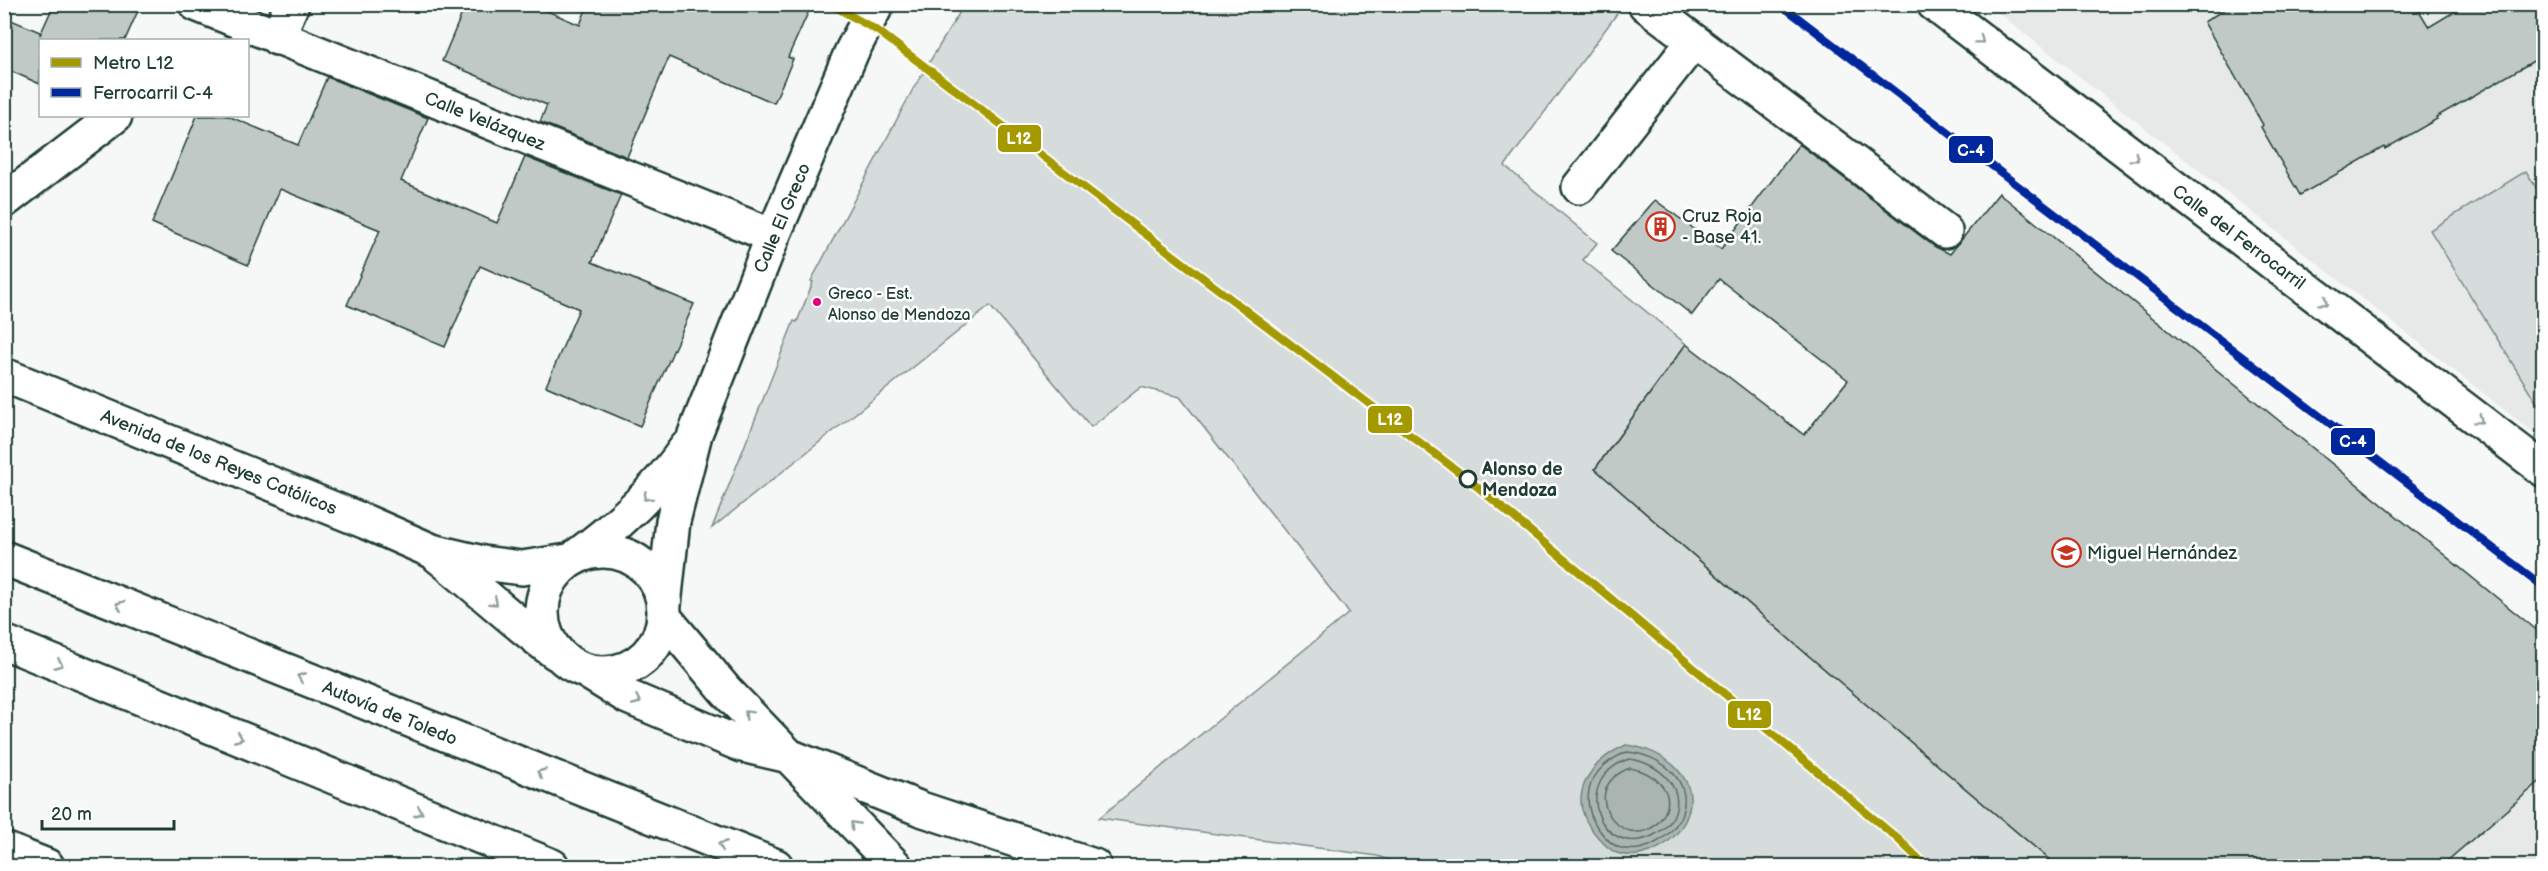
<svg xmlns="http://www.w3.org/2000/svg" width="2548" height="871" viewBox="0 0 2548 871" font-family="'Balsamiq Sans',sans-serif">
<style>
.built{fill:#e6e9e8}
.green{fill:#d6dcdb;stroke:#7a8c88;stroke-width:1.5}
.water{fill:#aab5b1;stroke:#72857f;stroke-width:1.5}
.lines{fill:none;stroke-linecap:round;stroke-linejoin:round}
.shore{stroke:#576d66;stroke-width:1.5}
.building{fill:#c0c9c6;stroke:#1f3d34;stroke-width:1.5}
.minor-casing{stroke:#1f3d34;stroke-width:38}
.highway-casing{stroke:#1f3d34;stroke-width:38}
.minor{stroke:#fff;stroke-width:33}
.highway{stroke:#fff;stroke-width:33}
.rail-1-casing{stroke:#fff;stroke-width:12}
.rail-1{stroke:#00289c;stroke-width:8}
.metro-1-casing{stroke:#fff;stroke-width:12}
.metro-1{stroke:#a49a00;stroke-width:8}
.oneway{stroke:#8f9e9a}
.bus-dot{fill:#e5007d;stroke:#fff;stroke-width:2}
.stop-dot{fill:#fff;stroke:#1f3d34;stroke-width:3}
.labels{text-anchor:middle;stroke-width:5;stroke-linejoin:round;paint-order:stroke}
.bus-label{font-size:16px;fill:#1f3d34;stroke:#fff;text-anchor:start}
.street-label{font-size:18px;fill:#1f3d34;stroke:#fff}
.poi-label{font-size:18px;fill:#1f3d34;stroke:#fff;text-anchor:start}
.stop-label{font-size:18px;font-weight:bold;fill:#1f3d34;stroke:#fff;text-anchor:start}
.line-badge{stroke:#fff;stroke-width:2}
.badge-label{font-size:16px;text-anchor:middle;font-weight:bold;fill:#fff}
</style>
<rect width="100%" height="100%" fill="#f6f7f7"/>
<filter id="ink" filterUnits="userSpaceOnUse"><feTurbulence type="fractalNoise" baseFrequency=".0167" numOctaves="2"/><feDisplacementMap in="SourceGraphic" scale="12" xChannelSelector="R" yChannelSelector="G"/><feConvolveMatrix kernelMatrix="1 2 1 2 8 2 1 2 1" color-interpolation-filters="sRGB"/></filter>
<g filter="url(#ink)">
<path class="built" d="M 1988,5 L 2543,5 L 2543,440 Z
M 2543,778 L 2543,866 L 2440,866 Z"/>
<path class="green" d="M 964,5 L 1611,5 L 1619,11 L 1505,166 L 1597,243 L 1583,260 L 1686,344 L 1595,469 L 1796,645 L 2058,866 L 1408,866 L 1377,856 L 1099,818 L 1349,613 L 1180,397 L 1141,387 L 1091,427 L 990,306 L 712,528 L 794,321 L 797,322 L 813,282 L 811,281 L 913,89 Z
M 2526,171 L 2543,199 L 2543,413 L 2430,230 Z"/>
<path class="water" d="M 1626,745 C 1663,749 1705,779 1685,821 C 1674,844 1643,862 1617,853 C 1609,850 1601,841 1596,835 C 1564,799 1588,762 1626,745 Z"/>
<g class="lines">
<path class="shore" d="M 1627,752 C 1660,754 1697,782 1680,818 C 1670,839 1641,856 1618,847 C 1608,842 1598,830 1593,820 C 1579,788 1597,764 1627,752 Z
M 1629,759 C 1659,762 1691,791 1670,822 C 1666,828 1658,833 1652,836 C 1601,860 1568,780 1629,759 Z
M 1630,768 C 1653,772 1678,791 1663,816 C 1632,864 1569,791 1630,768 Z"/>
</g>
<path class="building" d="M 54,4 L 141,4 L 125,40 L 40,40 L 40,84 L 4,68 L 4,17 L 40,32 L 40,35 Z
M 466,4 L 531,4 L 580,25 L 588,4 L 812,4 L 788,57 L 793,59 L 774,103 L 669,57 L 627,157 L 540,122 L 547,105 L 442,61 Z
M 2233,4 L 2415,4 L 2429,27 L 2467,4 L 2544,4 L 2544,55 L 2436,117 L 2437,119 L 2385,149 L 2384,147 L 2300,195 L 2261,127 L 2263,125 L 2204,22 Z
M 327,77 L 428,118 L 401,181 L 497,223 L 525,157 L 621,195 L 592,262 L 694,304 L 640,426 L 546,386 L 579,309 L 480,266 L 445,347 L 347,305 L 380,230 L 280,189 L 248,265 L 152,223 L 197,116 L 228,116 L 298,145 Z
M 1799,144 L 1934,246 L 1950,254 L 1999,193 L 2544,636 L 2544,778 L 2440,867 L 2058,867 L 1796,645 L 1595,469 L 1686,344 L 1804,435 L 1848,380 L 1719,279 L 1692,315 L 1611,251 L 1655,200 L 1721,249 Z"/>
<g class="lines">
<defs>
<path id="minor" d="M 196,4 L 773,236
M 1645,4 L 1945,231
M 1934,4 L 2544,470
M 277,38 L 292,4
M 1579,187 L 1694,41
M 4,201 L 115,116
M 4,375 L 366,522 L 432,551 L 483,563 L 522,568 L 568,561
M542 612a61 61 0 1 1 122 0a61 61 0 1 1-122 0Z
M 578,555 C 620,524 656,491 686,448
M 438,556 C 478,588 515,623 556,653
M 664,605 L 673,521 L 695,434 L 773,236 L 852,51 L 877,4
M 664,617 L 726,691 L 789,756
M 586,671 L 628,697 L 742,745 L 789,756 L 921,809 L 1094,866
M 4,849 L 47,866"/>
<path id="highway" d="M 4,558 L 776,866
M 4,642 L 552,866
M 789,756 L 895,866"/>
</defs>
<use href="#minor" class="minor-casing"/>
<use href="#highway" class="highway-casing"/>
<use href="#minor" class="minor"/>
<use href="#highway" class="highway"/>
<defs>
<path id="rail-1" d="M 1780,4 L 2544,587"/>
</defs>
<use href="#rail-1" class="rail-1-casing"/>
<use href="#rail-1" class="rail-1"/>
<defs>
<path id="metro-1" d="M 830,4 L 878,31 L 1468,479 L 1898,839 L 1926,866"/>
</defs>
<use href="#metro-1" class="metro-1-casing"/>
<use href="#metro-1" class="metro-1"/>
</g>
<defs><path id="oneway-chevron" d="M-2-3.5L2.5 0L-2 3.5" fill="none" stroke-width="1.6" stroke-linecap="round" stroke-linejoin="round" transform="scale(1.5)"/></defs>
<g class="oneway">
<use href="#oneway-chevron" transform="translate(1980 40) rotate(37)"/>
<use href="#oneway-chevron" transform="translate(2135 158) rotate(37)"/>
<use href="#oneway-chevron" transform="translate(2324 302) rotate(37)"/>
<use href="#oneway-chevron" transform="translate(2479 420) rotate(37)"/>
<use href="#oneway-chevron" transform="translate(647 497) rotate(135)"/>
<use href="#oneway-chevron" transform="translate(494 602) rotate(42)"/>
<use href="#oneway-chevron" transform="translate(120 605) rotate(-158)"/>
<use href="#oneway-chevron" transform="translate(59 664) rotate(22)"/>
<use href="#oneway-chevron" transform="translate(301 677) rotate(-158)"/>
<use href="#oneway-chevron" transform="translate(637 701) rotate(23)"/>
<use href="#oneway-chevron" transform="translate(748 714) rotate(-135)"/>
<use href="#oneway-chevron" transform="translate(239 738) rotate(22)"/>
<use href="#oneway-chevron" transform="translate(541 773) rotate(-158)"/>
<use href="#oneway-chevron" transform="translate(419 812) rotate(22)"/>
<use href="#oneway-chevron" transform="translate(854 825) rotate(-133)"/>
<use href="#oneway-chevron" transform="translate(722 845) rotate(-158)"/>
</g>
</g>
<defs>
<symbol id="building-ring" viewBox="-11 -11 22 22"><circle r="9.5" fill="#fff" stroke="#c8321e" stroke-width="1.5"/><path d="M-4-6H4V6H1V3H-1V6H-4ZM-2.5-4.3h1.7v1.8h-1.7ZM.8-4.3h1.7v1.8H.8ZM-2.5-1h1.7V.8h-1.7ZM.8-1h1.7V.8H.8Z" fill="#c8321e"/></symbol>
<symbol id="school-ring" viewBox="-11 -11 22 22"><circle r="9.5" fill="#fff" stroke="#c8321e" stroke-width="1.5"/><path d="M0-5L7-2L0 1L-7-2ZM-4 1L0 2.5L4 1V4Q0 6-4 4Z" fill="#c8321e"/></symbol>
</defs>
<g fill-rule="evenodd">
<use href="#building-ring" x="1644" y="210" width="33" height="33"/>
<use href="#school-ring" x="2050" y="536" width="33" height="33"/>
</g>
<circle class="bus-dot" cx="817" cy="302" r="5"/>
<circle class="stop-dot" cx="1468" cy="479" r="8"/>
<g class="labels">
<g class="bus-label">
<text x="828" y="299">Greco - Est.<tspan x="828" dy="21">Alonso de Mendoza</tspan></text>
</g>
<g class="street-label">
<text transform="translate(485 121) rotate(22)" y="6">Calle Velázquez</text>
<text transform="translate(782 218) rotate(-67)" y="6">Calle El Greco</text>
<text transform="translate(2239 237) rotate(37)" y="6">Calle del Ferrocarril</text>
<text transform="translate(219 462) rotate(22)" y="6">Avenida de los Reyes Católicos</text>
<text transform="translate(390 713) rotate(22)" y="6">Autovía de Toledo</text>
</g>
<g class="poi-label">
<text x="1682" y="222">Cruz Roja<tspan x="1682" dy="21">- Base 41.</tspan></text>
<text x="2087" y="559">Miguel Hernández</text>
</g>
<g class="stop-label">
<text x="1482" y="475">Alonso de<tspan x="1482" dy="21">Mendoza</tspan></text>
</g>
</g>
<g class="line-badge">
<rect x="997" y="124" width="45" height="29" rx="6" fill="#a49a00"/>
<rect x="1948" y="135" width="46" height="29" rx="6" fill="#00289c"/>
<rect x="1367" y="405" width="46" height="29" rx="6" fill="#a49a00"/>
<rect x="2330" y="427" width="46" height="29" rx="6" fill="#00289c"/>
<rect x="1727" y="700" width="45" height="29" rx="6" fill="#a49a00"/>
</g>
<g class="badge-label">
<text x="1019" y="144">L12</text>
<text x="1971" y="156">C-4</text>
<text x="1390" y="425">L12</text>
<text x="2353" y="447">C-4</text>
<text x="1749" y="720">L12</text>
</g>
<rect width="2548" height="871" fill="none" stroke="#fff" stroke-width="24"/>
<rect x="12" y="12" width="2524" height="847" fill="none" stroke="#1f3d34" stroke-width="2" filter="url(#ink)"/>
<rect x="39" y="39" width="210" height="78" fill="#ffffff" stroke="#a5b1ae" stroke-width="1.5"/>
<rect x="51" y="58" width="30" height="9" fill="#a49a00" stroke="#a5b1ae" stroke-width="1.5"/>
<text x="93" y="69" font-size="18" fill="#1f3d34">Metro L12</text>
<rect x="51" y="88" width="30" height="9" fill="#00289c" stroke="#a5b1ae" stroke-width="1.5"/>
<text x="93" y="99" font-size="18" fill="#1f3d34">Ferrocarril C-4</text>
<path d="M42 820v9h132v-9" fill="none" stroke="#1f3d34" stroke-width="3"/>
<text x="51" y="820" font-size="18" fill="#1f3d34" stroke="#ffffff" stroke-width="4.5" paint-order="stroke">20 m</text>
</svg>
